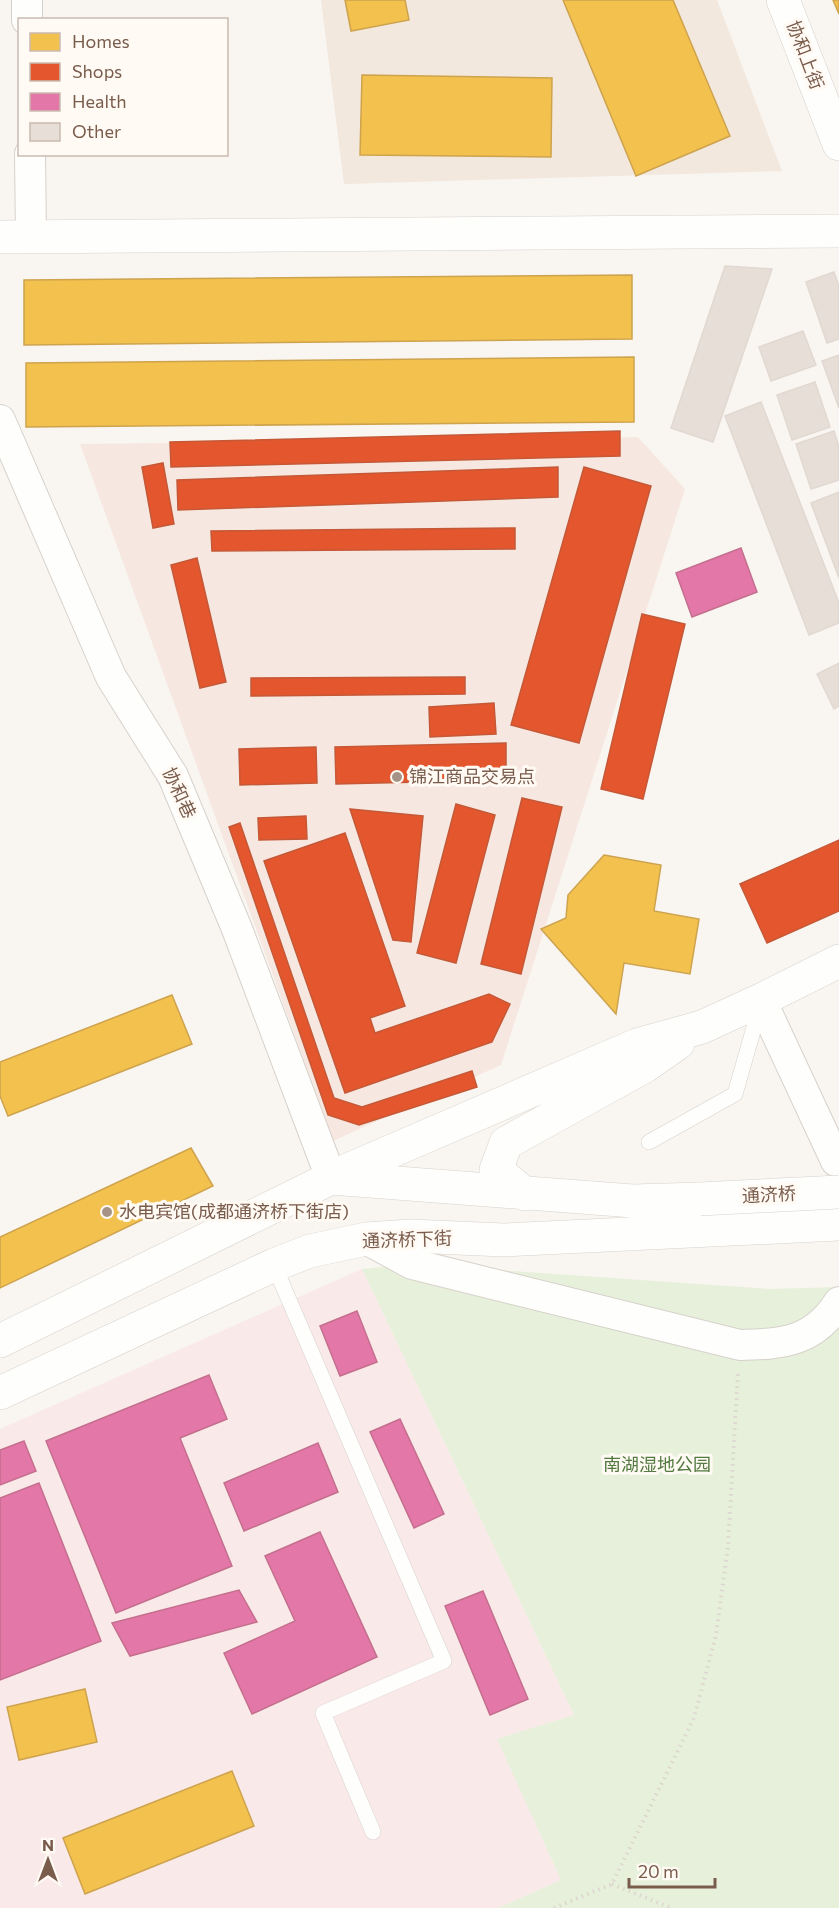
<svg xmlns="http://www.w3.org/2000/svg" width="839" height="1908" viewBox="0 0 839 1908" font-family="Commissioner,'Noto Sans SC',sans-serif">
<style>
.residential{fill:#f2e8de}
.commercial{fill:#f6e8e1}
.medical{fill:#fae9e9}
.green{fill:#e7f0db}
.homes{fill:#f2c14e;stroke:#cea34e;stroke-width:1.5}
.shops{fill:#e4572e;stroke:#c45837;stroke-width:1.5}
.health{fill:#e377a8;stroke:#c46f8d;stroke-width:1.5}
.building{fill:#e6ded7;stroke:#e2d8d2;stroke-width:1.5}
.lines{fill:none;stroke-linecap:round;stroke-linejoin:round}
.service-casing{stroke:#d7d1cb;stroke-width:16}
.minor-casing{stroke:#d7d1cb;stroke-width:32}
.tertiary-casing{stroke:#d7d1cb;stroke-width:34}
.path{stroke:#dcd5d0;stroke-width:4;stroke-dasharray:1.5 4.5;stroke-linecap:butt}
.service{stroke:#fefefd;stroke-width:15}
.minor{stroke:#fefefd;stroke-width:30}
.tertiary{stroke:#fefefd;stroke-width:33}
.tertiary-bridge-casing{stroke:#d7d1cb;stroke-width:34;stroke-linecap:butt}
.tertiary-bridge{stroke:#fefefd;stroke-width:33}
.poi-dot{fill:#a69286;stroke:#fffaf3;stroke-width:2}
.labels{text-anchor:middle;stroke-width:6;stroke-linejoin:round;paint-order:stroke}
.street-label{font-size:18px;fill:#7a5c4d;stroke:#fffaf3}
.poi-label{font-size:18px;fill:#7a5c4d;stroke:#fffaf3;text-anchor:start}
.park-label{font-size:18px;fill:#537a41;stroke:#fffaf3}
</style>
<rect width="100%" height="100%" fill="#f9f5f0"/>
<path class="residential" d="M 321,0 L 717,0 L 782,171 L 344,184 Z"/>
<path class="commercial" d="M 638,437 L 685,489 L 501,1065 L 333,1141 L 80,444 Z"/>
<path class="medical" d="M 362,1269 L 574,1715 L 498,1739 L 561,1880 L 498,1908 L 0,1908 L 0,1429 Z"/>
<path class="green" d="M 412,1264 L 770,1289 L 839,1287 L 839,1908 L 498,1908 L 561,1880 L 497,1739 L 574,1715 L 362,1269 Z"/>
<path class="homes" d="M 345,0 L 405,0 L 409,20 L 351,31 Z
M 563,0 L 673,0 L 730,136 L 636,176 Z
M 833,0 L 839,0 L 839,14 Z
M 362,75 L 552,78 L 551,157 L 360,155 Z
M 632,275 L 632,339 L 24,345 L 24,280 Z
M 634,357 L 634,422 L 26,427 L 26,363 Z
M 604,855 L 661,865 L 654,911 L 699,919 L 690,974 L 624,963 L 616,1014 L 541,929 L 566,918 L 568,895 Z
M 172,995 L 192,1044 L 8,1116 L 0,1096 L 0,1062 Z
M 191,1148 L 213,1186 L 0,1288 L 0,1237 Z
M 85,1689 L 97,1742 L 19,1760 L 7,1707 Z
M 232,1771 L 254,1826 L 85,1894 L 63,1838 Z"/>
<path class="shops" d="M 620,431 L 620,456 L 171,467 L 170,442 Z
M 163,463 L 174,524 L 153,528 L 142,467 Z
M 558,467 L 558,497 L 178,510 L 177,480 Z
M 584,467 L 651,486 L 579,743 L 511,725 Z
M 515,528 L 515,549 L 212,551 L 211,531 Z
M 197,558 L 226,682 L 200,688 L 171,565 Z
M 642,614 L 685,624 L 643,799 L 601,789 Z
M 465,677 L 465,694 L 251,696 L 251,678 Z
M 494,703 L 496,734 L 430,737 L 429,707 Z
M 506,743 L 506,780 L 336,784 L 335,747 Z
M 316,747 L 317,783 L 240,785 L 239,749 Z
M 522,798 L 562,807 L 521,974 L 481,964 Z
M 456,804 L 495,815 L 456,963 L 417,953 Z
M 350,809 L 423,816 L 411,942 L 393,940 Z
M 306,816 L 307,839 L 259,840 L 258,818 Z
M 240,823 L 334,1098 L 362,1107 L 472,1071 L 477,1087 L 359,1125 L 328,1115 L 229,827 Z
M 345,833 L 405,1006 L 370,1018 L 375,1033 L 489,994 L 510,1004 L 492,1042 L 345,1093 L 264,861 Z
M 839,840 L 839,911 L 767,943 L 740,884 Z"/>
<path class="health" d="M 741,548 L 757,592 L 692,617 L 676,573 Z
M 357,1311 L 377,1362 L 340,1376 L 320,1326 Z
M 209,1375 L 227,1419 L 180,1438 L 232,1566 L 116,1613 L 46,1441 Z
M 400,1419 L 444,1514 L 414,1528 L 370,1432 Z
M 24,1441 L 36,1471 L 0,1485 L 0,1450 Z
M 318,1443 L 338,1492 L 244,1531 L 224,1483 Z
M 39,1483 L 101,1641 L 0,1680 L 0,1498 Z
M 320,1532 L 377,1657 L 252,1714 L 224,1653 L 295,1621 L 265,1556 Z
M 239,1590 L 257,1622 L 130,1656 L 112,1623 Z
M 483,1591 L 528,1699 L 490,1715 L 445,1606 Z"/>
<path class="building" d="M 725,266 L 772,269 L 713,442 L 671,428 Z
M 834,272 L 839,286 L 839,339 L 827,343 L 806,282 Z
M 803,331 L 816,365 L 771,381 L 759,347 Z
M 839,355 L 839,408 L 822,361 Z
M 815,382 L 830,427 L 792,440 L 777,395 Z
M 761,402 L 839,603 L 839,623 L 809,635 L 725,416 Z
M 834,431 L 839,447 L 839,480 L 811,489 L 796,444 Z
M 839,492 L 839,578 L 811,503 Z
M 839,663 L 839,706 L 834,709 L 817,674 Z"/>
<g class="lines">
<defs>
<path id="service" d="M 649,1142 L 735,1094 L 761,1003
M 274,1265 L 444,1661 L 323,1713 L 373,1832"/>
<path id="minor" d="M 27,0 L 27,20
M 30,154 L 31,237
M 0,420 L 111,677 L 173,776 L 237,929 L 331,1178
M 761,1000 L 836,1161
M 366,1239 L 412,1264 L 740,1345 C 783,1344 814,1342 839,1302"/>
<path id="tertiary" d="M 783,0 L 839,144
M 0,237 L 839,231
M 334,1176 L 637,1045 L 702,1027 L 761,1000 L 839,961
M 525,1194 L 496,1170 L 506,1143 L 645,1066 L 678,1043
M 0,1341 L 331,1178 L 633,1201 L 700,1199
M 0,1393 L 274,1265 L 310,1251 L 366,1239 L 411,1236 L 504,1240 L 839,1224"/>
</defs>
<use href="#service" class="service-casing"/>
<use href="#minor" class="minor-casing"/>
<use href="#tertiary" class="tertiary-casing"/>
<path class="path" d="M 612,1884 L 671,1908
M 554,1908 L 612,1884 L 694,1718 L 716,1635 L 728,1546 L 738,1373"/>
<use href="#service" class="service"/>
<use href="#minor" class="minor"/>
<use href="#tertiary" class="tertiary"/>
<defs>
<path id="tertiary-bridge" d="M 700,1199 L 839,1192"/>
</defs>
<use href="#tertiary-bridge" class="tertiary-bridge-casing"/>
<use href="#tertiary-bridge" class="tertiary-bridge"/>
</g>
<g class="poi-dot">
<circle cx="397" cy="777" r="6"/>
<circle cx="107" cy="1212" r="6"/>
</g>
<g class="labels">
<g class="street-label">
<text transform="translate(805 55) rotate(69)" y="6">协和上街</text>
<text transform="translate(179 793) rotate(65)" y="6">协和巷</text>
<text transform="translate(769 1195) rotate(-3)" y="6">通济桥</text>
<text transform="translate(407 1240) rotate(-2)" y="6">通济桥下街</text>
</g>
<g class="poi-label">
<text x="409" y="783">锦江商品交易点</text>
<text x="119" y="1218">水电宾馆(成都通济桥下街店)</text>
</g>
<g class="park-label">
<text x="657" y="1471">南湖湿地公园</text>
</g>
</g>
<rect x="18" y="18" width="210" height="138" fill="#fffaf3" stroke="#cabbb1" stroke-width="1.5"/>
<rect x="30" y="33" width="30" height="18" fill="#f2c14e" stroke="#cabbb1" stroke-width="1.5"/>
<text x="72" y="48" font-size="18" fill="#7a5c4d">Homes</text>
<rect x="30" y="63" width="30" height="18" fill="#e4572e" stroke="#cabbb1" stroke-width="1.5"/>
<text x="72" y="78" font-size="18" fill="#7a5c4d">Shops</text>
<rect x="30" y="93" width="30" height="18" fill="#e377a8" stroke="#cabbb1" stroke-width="1.5"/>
<text x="72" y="108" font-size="18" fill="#7a5c4d">Health</text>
<rect x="30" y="123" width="30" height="18" fill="#e6ded7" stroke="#cabbb1" stroke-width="1.5"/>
<text x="72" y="138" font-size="18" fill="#7a5c4d">Other</text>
<g transform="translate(48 1860)" stroke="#fffaf3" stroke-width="4.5" paint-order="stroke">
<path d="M0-4.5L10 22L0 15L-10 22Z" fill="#7a5c4d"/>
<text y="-9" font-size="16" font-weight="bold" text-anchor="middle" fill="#7a5c4d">N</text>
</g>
<path d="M629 1878v9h86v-9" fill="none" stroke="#7a5c4d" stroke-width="3"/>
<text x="638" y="1878" font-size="18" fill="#7a5c4d" stroke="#fffaf3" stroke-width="4.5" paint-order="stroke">20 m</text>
</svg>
